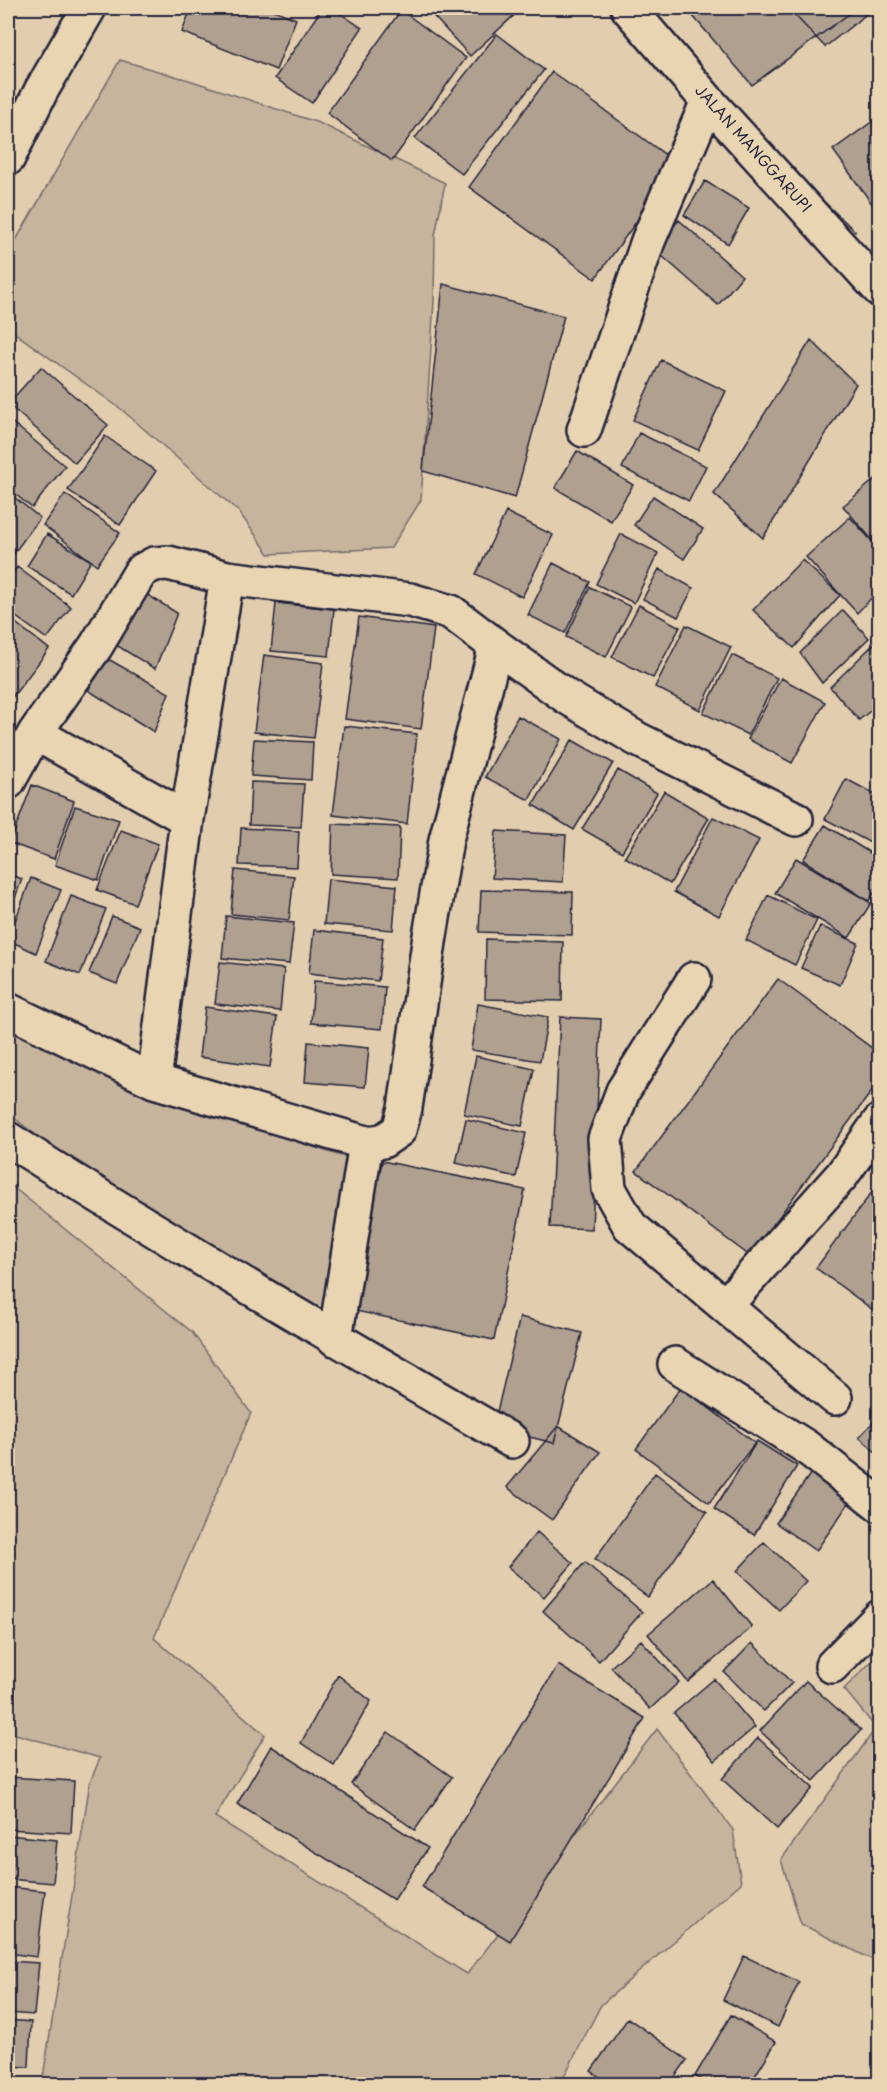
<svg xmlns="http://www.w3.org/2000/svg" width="887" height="2092" viewBox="0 0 887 2092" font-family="'Playpen Sans',sans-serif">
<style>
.green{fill:#c6b49d;stroke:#746b6c;stroke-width:1.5}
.building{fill:#b0a090;stroke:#22223b;stroke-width:1.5}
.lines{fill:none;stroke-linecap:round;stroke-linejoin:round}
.minor-casing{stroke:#22223b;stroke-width:38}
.minor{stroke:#ead5b3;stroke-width:33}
.labels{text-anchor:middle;stroke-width:4.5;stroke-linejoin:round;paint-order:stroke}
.street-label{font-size:15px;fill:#22223b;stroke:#ead5b3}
</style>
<rect width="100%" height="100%" fill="#e2ceae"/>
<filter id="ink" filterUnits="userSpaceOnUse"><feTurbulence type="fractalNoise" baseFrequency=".0167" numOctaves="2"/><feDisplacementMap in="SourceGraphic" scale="12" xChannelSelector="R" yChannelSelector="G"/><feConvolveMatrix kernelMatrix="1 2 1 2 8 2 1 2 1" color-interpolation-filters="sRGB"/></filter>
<g filter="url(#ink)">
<path class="green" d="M 120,60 L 192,81 L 319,123 L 445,183 L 435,236 L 434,301 L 421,500 L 391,548 L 269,554 L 239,512 L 121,409 L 8,328 L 8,254 Z
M 8,1029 L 140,1092 L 354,1160 L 323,1330 L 193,1259 L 8,1113 Z
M 8,1183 L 192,1332 L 251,1413 L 154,1638 L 265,1735 L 215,1817 L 467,1974 L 657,1729 L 733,1830 L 741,1883 L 601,2005 L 560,2084 L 42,2084 L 90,1782 L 100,1758 L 8,1732 Z
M 879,1654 L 879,1963 L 801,1924 L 781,1860 L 876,1728 L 844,1689 Z"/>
<path class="building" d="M 191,8 L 269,8 L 296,19 L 276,70 L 182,32 Z
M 322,8 L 332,8 L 362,28 L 312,103 L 275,78 Z
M 366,8 L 380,8 L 372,14 Z
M 426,8 L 522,8 L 470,56 Z
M 686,8 L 857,8 L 752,85 Z
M 788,8 L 874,8 L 825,47 Z
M 401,10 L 466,58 L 392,161 L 327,113 Z
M 497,34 L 544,70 L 462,174 L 415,138 Z
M 552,72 L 678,164 L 595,279 L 469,187 Z
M 880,116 L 880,215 L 833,150 Z
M 786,166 L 855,231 L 848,238 Z
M 705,181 L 749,208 L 728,244 L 684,215 Z
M 679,220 L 742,276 L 718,305 L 654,249 Z
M 443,284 L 564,316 L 515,498 L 423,471 Z
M 811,340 L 856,384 L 763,538 L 714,494 Z
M 661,360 L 726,391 L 698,450 L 633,420 Z
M 41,367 L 108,425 L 75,463 L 8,404 Z
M 8,419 L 65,466 L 32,508 L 8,488 Z
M 639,433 L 706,466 L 689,501 L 622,468 Z
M 105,436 L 156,471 L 120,525 L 68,490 Z
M 577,451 L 633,485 L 611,521 L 555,488 Z
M 880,475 L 880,549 L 843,506 Z
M 8,492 L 40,518 L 8,561 Z
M 65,494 L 120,533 L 97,565 L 43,525 Z
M 653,496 L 703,529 L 684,559 L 634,525 Z
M 506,512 L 553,535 L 522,597 L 476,574 Z
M 850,517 L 880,550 L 880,589 L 857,613 L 806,557 Z
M 47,534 L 91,561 L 71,594 L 27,566 Z
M 621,534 L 658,553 L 634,603 L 596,584 Z
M 802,560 L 840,595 L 794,648 L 753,610 Z
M 553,563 L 590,582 L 565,633 L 528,615 Z
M 17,567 L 71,607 L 47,639 L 8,611 L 8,581 Z
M 659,569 L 693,588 L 678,617 L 643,599 Z
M 135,587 L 177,613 L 155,669 L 103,637 Z
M 590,587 L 631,607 L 606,657 L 566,637 Z
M 276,603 L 334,609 L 329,656 L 271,651 Z
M 639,605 L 680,627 L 653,678 L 612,657 Z
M 843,610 L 869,638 L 822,683 L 800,653 Z
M 8,617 L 49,649 L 8,703 Z
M 359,617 L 434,628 L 421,729 L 345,719 Z
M 686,625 L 731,647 L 700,710 L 655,687 Z
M 880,638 L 880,703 L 859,720 L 830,687 Z
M 264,655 L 323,663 L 314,738 L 254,732 Z
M 732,655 L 777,678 L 748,735 L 703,713 Z
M 108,659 L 169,693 L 154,732 L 88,690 Z
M 781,678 L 825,702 L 792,763 L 748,739 Z
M 518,716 L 561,739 L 529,800 L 485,777 Z
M 344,726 L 417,734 L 407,824 L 333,815 Z
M 880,735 L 880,748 L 873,742 Z
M 254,739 L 313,742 L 311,780 L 251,776 Z
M 572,740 L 613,763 L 574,830 L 533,805 Z
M 618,770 L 657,793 L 622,852 L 582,829 Z
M 846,779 L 880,797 L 880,848 L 825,819 Z
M 251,782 L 304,784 L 301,827 L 249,825 Z
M 32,785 L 74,801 L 54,859 L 10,843 Z
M 664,791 L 709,818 L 670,884 L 625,857 Z
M 75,806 L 119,820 L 98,880 L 55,865 Z
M 713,817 L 759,840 L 719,916 L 674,892 Z
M 333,824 L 400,827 L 398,878 L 331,874 Z
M 825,825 L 880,859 L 880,884 L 869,901 L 803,860 Z
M 241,828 L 299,831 L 297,867 L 239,865 Z
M 121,830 L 158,844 L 135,904 L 97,890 Z
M 496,831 L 566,835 L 563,882 L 492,878 Z
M 796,858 L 871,903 L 849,938 L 775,893 Z
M 235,870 L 294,876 L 289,920 L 231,914 Z
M 8,874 L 22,879 L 8,917 Z
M 31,878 L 61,890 L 36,953 L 8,940 Z
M 328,879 L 397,886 L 393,930 L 324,924 Z
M 481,890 L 573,892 L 572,935 L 479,932 Z
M 768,895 L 817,920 L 795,965 L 746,940 Z
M 71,896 L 106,909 L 80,975 L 46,961 Z
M 112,916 L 140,927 L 117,984 L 89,973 Z
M 226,916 L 294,923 L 289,964 L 222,958 Z
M 820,926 L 858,943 L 840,985 L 801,968 Z
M 314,930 L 383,938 L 378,981 L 309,973 Z
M 880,932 L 880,947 L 873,942 Z
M 486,939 L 563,942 L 562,1001 L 485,999 Z
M 220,962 L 284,969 L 280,1011 L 215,1004 Z
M 778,979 L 880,1054 L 880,1080 L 750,1256 L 636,1171 Z
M 314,981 L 385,987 L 382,1029 L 311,1023 Z
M 478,1004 L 548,1017 L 540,1061 L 471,1050 Z
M 205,1007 L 277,1017 L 270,1067 L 199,1057 Z
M 560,1017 L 601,1019 L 592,1229 L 550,1227 Z
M 308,1042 L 369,1048 L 365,1087 L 305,1082 Z
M 476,1056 L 534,1069 L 522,1126 L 464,1114 Z
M 466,1119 L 526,1133 L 516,1177 L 456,1163 Z
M 382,1161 L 525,1190 L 494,1340 L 351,1310 Z
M 880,1181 L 880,1315 L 816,1268 Z
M 520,1317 L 582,1333 L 554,1443 L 493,1428 Z
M 681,1387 L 755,1443 L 709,1503 L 636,1449 Z
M 880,1415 L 880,1456 L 859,1437 Z
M 558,1426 L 600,1452 L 552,1520 L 507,1487 Z
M 757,1441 L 797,1466 L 754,1535 L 714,1509 Z
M 813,1470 L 853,1497 L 816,1551 L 776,1523 Z
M 655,1473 L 707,1512 L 648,1597 L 595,1559 Z
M 537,1532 L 573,1563 L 544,1597 L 508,1567 Z
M 764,1542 L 806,1581 L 779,1610 L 737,1571 Z
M 585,1562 L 642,1612 L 599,1661 L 543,1611 Z
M 713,1579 L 752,1627 L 688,1682 L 648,1634 Z
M 641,1640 L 679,1682 L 650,1709 L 611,1667 Z
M 752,1643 L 792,1683 L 764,1711 L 724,1672 Z
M 558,1665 L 645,1718 L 510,1941 L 422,1887 Z
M 338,1675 L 371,1701 L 334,1765 L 301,1743 Z
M 714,1679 L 755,1727 L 715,1761 L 674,1713 Z
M 806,1681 L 861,1730 L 814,1781 L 760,1731 Z
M 388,1732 L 452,1777 L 415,1830 L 351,1784 Z
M 758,1738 L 813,1788 L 777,1829 L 722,1779 Z
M 271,1746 L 428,1848 L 394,1900 L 237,1804 Z
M 8,1777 L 74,1781 L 71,1833 L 8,1829 Z
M 8,1835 L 57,1840 L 53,1883 L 8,1879 Z
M 8,1887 L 45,1891 L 37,1957 L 8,1953 Z
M 744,1956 L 799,1982 L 778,2027 L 723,2000 Z
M 8,1961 L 39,1963 L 34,2015 L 8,2013 Z
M 731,2015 L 776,2042 L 750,2084 L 709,2084 L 695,2076 Z
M 628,2018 L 687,2060 L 670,2084 L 610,2084 L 591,2071 Z
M 8,2020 L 31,2022 L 29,2067 L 8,2066 Z"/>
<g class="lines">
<defs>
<path id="minor" d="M 628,8 L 708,101 L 880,290
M 8,158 L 41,91 L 89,8
M 584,430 L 648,241 L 708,101
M 227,578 L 410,600 L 451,612 L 496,646
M 35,733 L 187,819
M 8,782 L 35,733 L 96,646 L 141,571 L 154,564 L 168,563 L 227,578 L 187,819 L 154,1081
M 694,979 L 623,1091 L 605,1139 L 609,1189 L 630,1226 L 725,1306
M 8,1010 L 154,1081 L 366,1143 L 383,1141 L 399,1130 L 405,1108 L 429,942 L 446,840 L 496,646 L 567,697 L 637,739 L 796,819
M 8,1139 C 173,1244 342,1343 512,1441
M 335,1339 L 366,1143
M 675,1364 L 806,1447 L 880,1505
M 835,1398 L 725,1306 L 842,1175 L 880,1121
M 832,1666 L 880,1617"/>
</defs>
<use href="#minor" class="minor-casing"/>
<use href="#minor" class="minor"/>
</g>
</g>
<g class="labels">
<g class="street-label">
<text transform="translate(753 149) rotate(48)" y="5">JALAN MANGGARUPI</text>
</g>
</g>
<rect width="887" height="2092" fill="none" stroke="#ead5b3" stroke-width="30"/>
<rect x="15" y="15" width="857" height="2062" fill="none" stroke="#22223b" stroke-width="2" filter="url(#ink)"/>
</svg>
